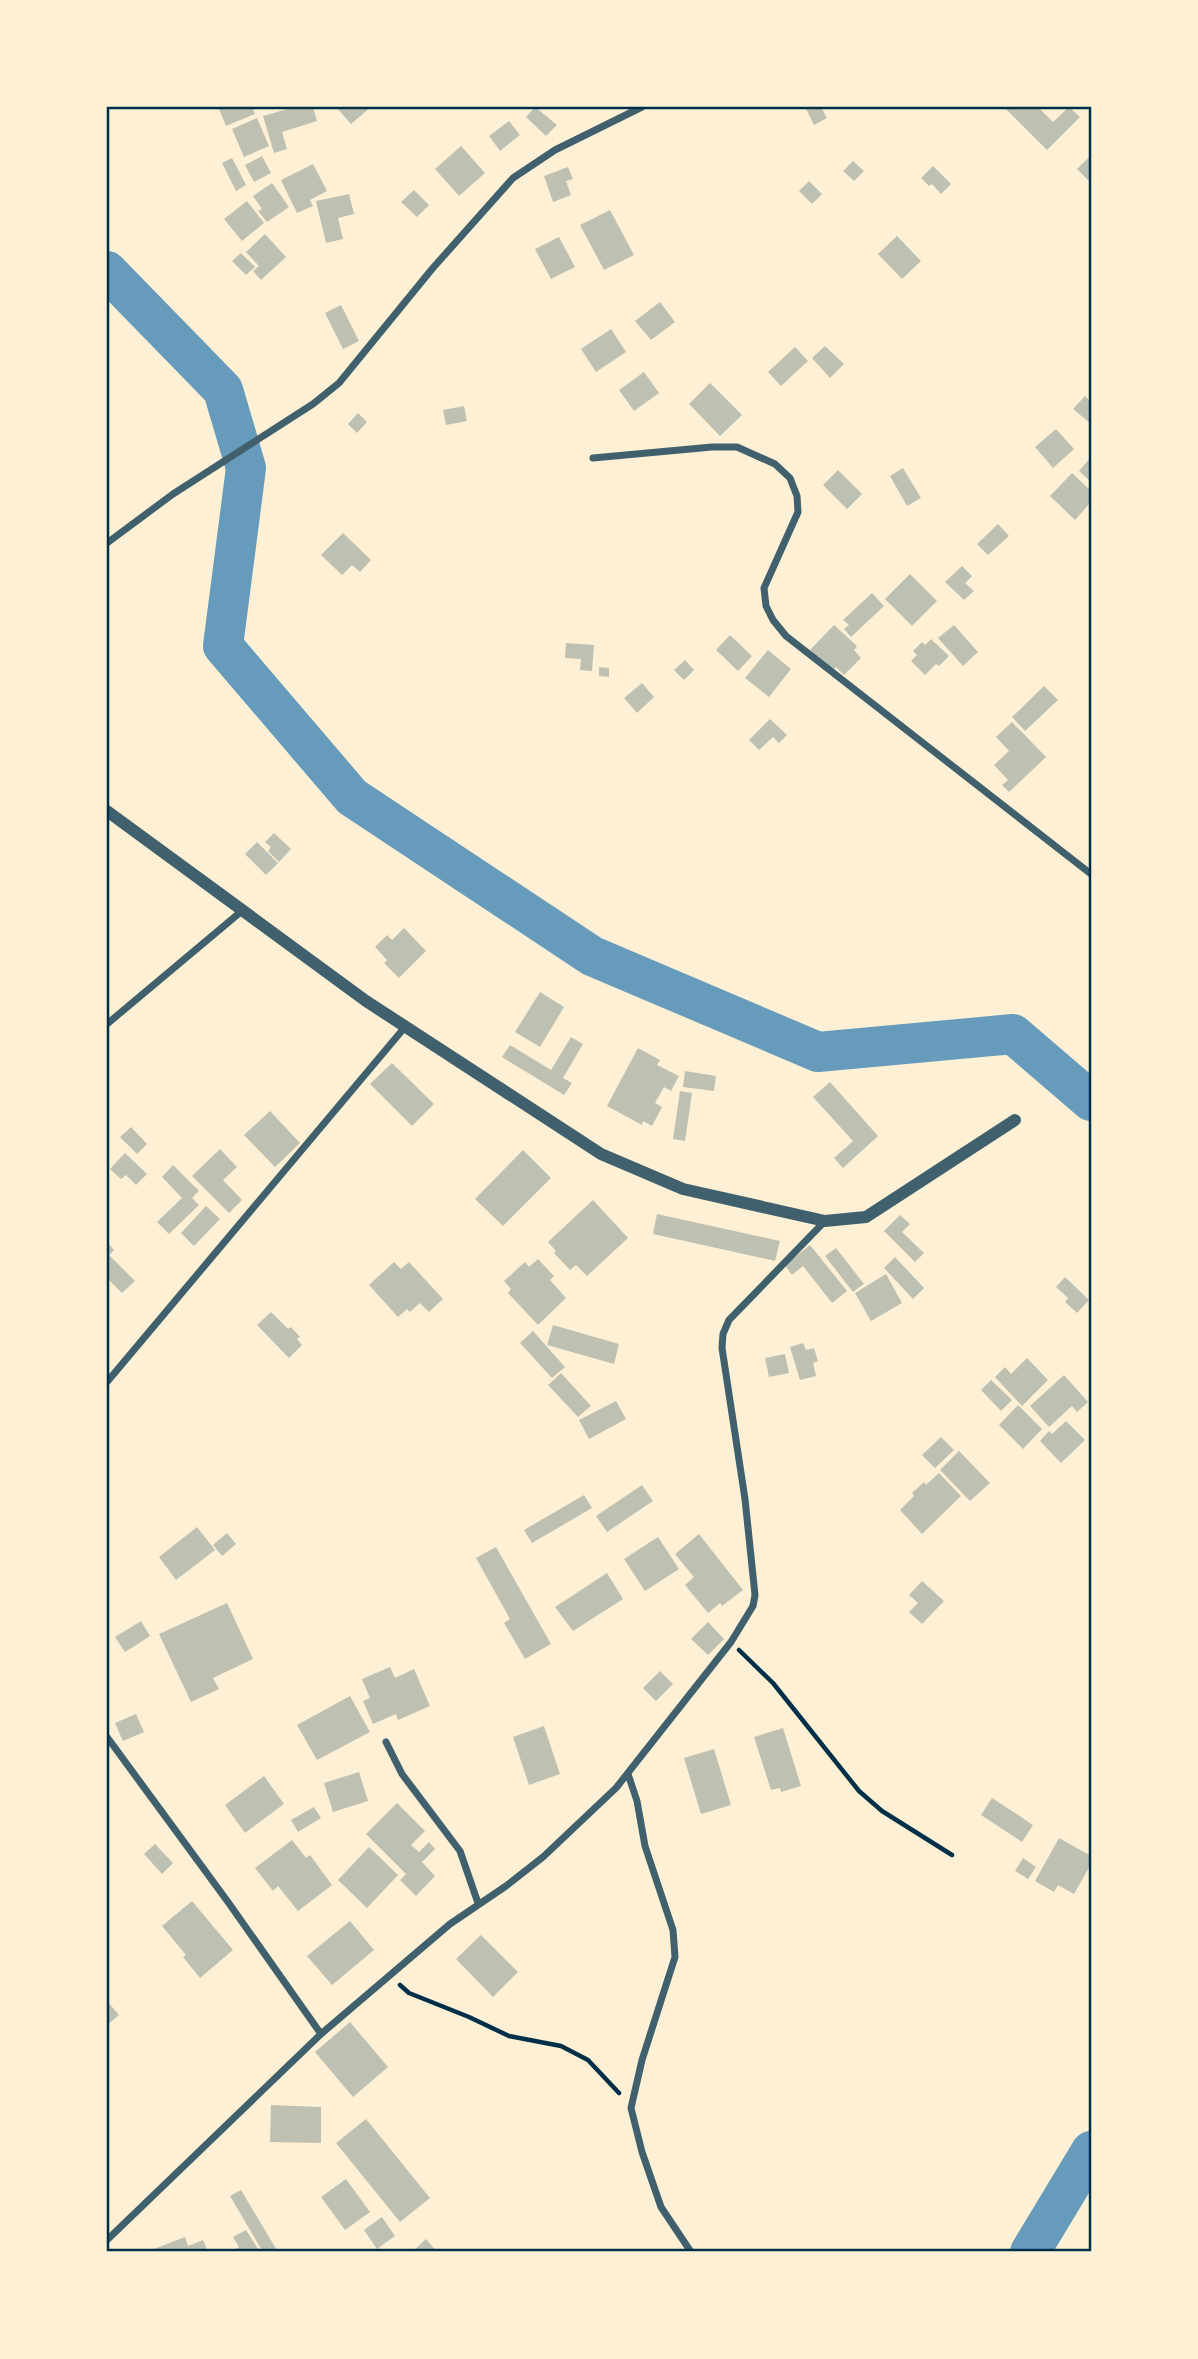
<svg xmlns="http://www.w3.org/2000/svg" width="1198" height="2359" viewBox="0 0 1198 2359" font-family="Karla,sans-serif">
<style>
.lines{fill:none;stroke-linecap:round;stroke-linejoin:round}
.river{stroke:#669bbc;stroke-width:40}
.building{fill:#bec0b2}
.path{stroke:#003049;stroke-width:4.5}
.minor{stroke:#3f606c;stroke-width:7}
.tertiary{stroke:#3f606c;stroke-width:12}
.neatline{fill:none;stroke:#003049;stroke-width:2.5}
</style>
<rect width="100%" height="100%" fill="#fdf0d5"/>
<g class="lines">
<path class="river" d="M 107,271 L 223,390 L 246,468 L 223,646 L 352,797 L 592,956 L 818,1052 L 1013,1034 L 1091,1101
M 1030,2252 L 1091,2151"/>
</g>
<path class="building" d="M 224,107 L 252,107 L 255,114 L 226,126 L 219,109 Z
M 295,107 L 313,107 L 317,121 L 282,132 L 287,149 L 274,153 L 263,116 Z
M 336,107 L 371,107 L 351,124 Z
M 535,107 L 557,125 L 546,136 L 526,117 Z
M 805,107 L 821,107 L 827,118 L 814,125 Z
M 1004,107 L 1038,107 L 1053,122 L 1069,107 L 1080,117 L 1047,150 Z
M 257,118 L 269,146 L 244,157 L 232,129 Z
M 509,121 L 520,135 L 500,151 L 489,136 Z
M 461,146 L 485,173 L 459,196 L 435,169 Z
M 1091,155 L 1091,183 L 1077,169 Z
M 262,156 L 271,173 L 254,182 L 245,165 Z
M 232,158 L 246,185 L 236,191 L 222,163 Z
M 853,161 L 864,171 L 854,181 L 843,171 Z
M 313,164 L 327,191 L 310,200 L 313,206 L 297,213 L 281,180 Z
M 933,166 L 951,184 L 941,194 L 932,184 L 929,186 L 921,178 Z
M 568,167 L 573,179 L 566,181 L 571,195 L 553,202 L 544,176 Z
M 809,181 L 822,194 L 812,204 L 799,191 Z
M 272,183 L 289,207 L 267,222 L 258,211 L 262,209 L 253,196 Z
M 414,190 L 429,205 L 417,217 L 401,202 Z
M 349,194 L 354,214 L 338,218 L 343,239 L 326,243 L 316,201 Z
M 247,201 L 264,223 L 242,241 L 224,219 Z
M 610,210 L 634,255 L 604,270 L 580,225 Z
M 265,234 L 286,257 L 261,280 L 253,271 L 259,266 L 246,252 Z
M 897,236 L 921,261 L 902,279 L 878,254 Z
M 559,237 L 575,267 L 551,279 L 535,249 Z
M 241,253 L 255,267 L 246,275 L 232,261 Z
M 660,302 L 675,322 L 651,340 L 635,321 Z
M 341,305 L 359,341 L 343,349 L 325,313 Z
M 611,329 L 626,352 L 596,372 L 581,349 Z
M 825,346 L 844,364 L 830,378 L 812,358 Z
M 795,347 L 808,361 L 781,386 L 768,372 Z
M 644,372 L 659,393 L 634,411 L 619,390 Z
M 710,383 L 742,415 L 720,436 L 689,404 Z
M 1085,396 L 1091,402 L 1091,424 L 1073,409 Z
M 464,406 L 467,421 L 446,425 L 443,410 Z
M 358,413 L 367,422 L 357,433 L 348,424 Z
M 1056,429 L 1074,449 L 1053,468 L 1035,447 Z
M 1091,457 L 1091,482 L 1079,471 Z
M 903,468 L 921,498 L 907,506 L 890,476 Z
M 838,470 L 862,494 L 847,509 L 823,485 Z
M 1072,473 L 1091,491 L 1091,502 L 1075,520 L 1050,496 Z
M 998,524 L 1009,536 L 988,555 L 977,544 Z
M 343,533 L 371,560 L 360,572 L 352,565 L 342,575 L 321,555 Z
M 962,566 L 972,576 L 965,583 L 974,591 L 964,600 L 945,582 Z
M 910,574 L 937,601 L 912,626 L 885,599 Z
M 872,593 L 884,606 L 851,637 L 844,629 L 849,625 L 843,620 Z
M 834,625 L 857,646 L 854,650 L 861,658 L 844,675 L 836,667 L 831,672 L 810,650 Z
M 954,625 L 978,652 L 963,666 L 938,638 Z
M 730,635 L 752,656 L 738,671 L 716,650 Z
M 931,639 L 949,656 L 939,666 L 936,664 L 925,675 L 911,661 L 917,655 L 913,651 L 922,642 L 925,645 Z
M 566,643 L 594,645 L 592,671 L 580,670 L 581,659 L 565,658 Z
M 768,650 L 791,669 L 769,697 L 745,678 Z
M 685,660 L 694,670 L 684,680 L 674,670 Z
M 599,667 L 609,668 L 609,677 L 599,676 Z
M 642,683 L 654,697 L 637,713 L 624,698 Z
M 1044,686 L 1058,700 L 1025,731 L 1012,717 Z
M 770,719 L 787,735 L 779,743 L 773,737 L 759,750 L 749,740 Z
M 1012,722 L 1046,757 L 1009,792 L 1002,785 L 1008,780 L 994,765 L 1009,751 L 996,737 Z
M 274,833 L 291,849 L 279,862 L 268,851 L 271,847 L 265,842 Z
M 257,842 L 278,863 L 266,875 L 245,854 Z
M 404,928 L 426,951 L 399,978 L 384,963 L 387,960 L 375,947 L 387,935 L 392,940 Z
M 540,992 L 564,1007 L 540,1047 L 515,1032 Z
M 571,1037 L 583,1044 L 563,1078 L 572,1083 L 564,1095 L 502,1057 L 510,1045 L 551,1070 Z
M 638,1048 L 660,1060 L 657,1065 L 679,1076 L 671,1091 L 664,1087 L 655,1103 L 662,1107 L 652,1126 L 643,1121 L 642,1125 L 607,1106 Z
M 392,1063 L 434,1104 L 412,1126 L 370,1084 Z
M 685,1071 L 716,1076 L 714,1091 L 683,1087 Z
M 830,1082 L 878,1136 L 843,1168 L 834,1158 L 853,1141 L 813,1097 Z
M 680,1091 L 692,1093 L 685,1141 L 673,1139 Z
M 270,1111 L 300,1143 L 275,1167 L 244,1135 Z
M 131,1127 L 147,1144 L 137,1154 L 120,1137 Z
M 220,1149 L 237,1167 L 223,1180 L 242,1200 L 229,1213 L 192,1176 Z
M 523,1150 L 551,1178 L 503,1226 L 475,1199 Z
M 125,1153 L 147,1174 L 136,1185 L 126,1175 L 121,1179 L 110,1169 Z
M 173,1165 L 199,1191 L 192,1198 L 199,1205 L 169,1234 L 157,1222 L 182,1198 L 162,1177 Z
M 593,1200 L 628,1238 L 587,1276 L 576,1265 L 570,1270 L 554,1253 L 556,1251 L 548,1242 Z
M 206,1206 L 220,1219 L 194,1246 L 181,1233 Z
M 657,1214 L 780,1241 L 775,1261 L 653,1234 Z
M 900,1215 L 910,1224 L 902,1232 L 924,1253 L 915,1262 L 884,1231 Z
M 107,1242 L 114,1250 L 109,1255 L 135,1281 L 122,1293 L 107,1278 Z
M 810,1245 L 847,1291 L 832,1303 L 803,1266 L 792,1275 L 785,1265 Z
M 836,1248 L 864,1284 L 853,1292 L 825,1256 Z
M 895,1257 L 924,1288 L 913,1299 L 884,1268 Z
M 538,1259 L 554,1276 L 550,1280 L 566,1298 L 538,1325 L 508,1293 L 511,1289 L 504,1281 L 525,1262 L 529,1267 Z
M 394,1262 L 401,1269 L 409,1262 L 443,1299 L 429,1312 L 420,1303 L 410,1312 L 407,1309 L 398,1317 L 369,1285 Z
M 886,1274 L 902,1303 L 871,1321 L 855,1293 Z
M 1065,1277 L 1089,1300 L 1077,1313 L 1065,1302 L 1068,1298 L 1056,1287 Z
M 271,1312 L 288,1329 L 291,1327 L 300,1337 L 297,1339 L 302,1345 L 289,1358 L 257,1325 Z
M 553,1325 L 619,1344 L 614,1364 L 547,1345 Z
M 533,1331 L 565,1367 L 552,1378 L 520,1343 Z
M 803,1343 L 806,1350 L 814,1348 L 818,1361 L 813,1363 L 816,1376 L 800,1380 L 790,1347 Z
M 785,1354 L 789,1373 L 769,1377 L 765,1358 Z
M 1027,1358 L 1048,1380 L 1022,1406 L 995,1377 L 1005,1367 L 1011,1374 Z
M 561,1373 L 591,1406 L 578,1417 L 548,1385 Z
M 1064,1375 L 1088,1402 L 1077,1412 L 1072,1406 L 1049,1427 L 1030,1406 Z
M 991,1380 L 1012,1400 L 1001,1411 L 981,1390 Z
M 616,1401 L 626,1419 L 589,1439 L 579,1420 Z
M 1018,1405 L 1042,1429 L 1023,1449 L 999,1425 Z
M 1066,1421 L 1085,1440 L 1061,1463 L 1040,1441 L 1049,1431 L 1052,1434 Z
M 941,1437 L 954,1450 L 935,1468 L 922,1455 Z
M 959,1451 L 990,1483 L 970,1501 L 940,1470 Z
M 939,1473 L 961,1496 L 922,1534 L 900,1510 L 914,1496 L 912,1493 L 924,1482 L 926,1485 Z
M 642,1485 L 653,1501 L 607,1532 L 596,1516 Z
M 584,1495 L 592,1508 L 532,1543 L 524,1530 Z
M 197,1527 L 215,1550 L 176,1580 L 159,1557 Z
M 227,1533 L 236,1544 L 222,1556 L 213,1545 Z
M 699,1534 L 743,1590 L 722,1606 L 720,1603 L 708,1613 L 685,1585 L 694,1577 L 675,1554 Z
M 658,1537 L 679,1569 L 645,1591 L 624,1559 Z
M 496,1547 L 551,1644 L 525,1659 L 504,1623 L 510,1619 L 476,1558 Z
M 607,1573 L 623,1599 L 573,1631 L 555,1607 Z
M 922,1581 L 944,1601 L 922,1624 L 909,1612 L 918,1603 L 909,1595 Z
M 227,1603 L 253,1659 L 213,1678 L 219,1689 L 191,1702 L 159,1634 Z
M 141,1621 L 150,1636 L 125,1652 L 115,1637 Z
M 708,1622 L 724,1639 L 708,1655 L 691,1639 Z
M 390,1667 L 395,1678 L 414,1669 L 430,1706 L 398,1720 L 396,1714 L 373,1724 L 363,1701 L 370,1698 L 362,1679 Z
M 660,1671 L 673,1684 L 656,1701 L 643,1688 Z
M 350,1696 L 370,1732 L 317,1760 L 297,1725 Z
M 136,1714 L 144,1732 L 123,1741 L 115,1723 Z
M 544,1726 L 560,1774 L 529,1785 L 513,1737 Z
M 783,1728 L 801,1786 L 781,1792 L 780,1788 L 771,1790 L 754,1737 Z
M 714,1749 L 731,1805 L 701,1814 L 684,1758 Z
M 359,1772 L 368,1801 L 333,1812 L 324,1783 Z
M 264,1776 L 284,1804 L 245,1833 L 225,1805 Z
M 992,1798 L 1033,1825 L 1022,1842 L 981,1815 Z
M 397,1803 L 425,1831 L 411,1845 L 419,1852 L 429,1842 L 435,1849 L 422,1862 L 435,1876 L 416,1896 L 400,1880 L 406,1874 L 366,1834 Z
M 314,1807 L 321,1818 L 298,1832 L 291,1820 Z
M 1059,1838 L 1091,1856 L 1091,1864 L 1074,1894 L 1058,1885 L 1054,1892 L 1035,1881 Z
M 292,1840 L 306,1858 L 310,1855 L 332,1885 L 298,1911 L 278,1886 L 273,1891 L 255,1868 Z
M 155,1844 L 173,1863 L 162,1874 L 144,1854 Z
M 369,1847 L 398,1875 L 367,1908 L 338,1880 Z
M 1023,1858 L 1036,1867 L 1028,1879 L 1015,1871 Z
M 192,1901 L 233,1950 L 200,1978 L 183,1957 L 186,1955 L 162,1926 Z
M 350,1921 L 374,1950 L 332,1985 L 307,1956 Z
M 481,1935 L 518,1972 L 493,1997 L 456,1959 Z
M 107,2001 L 119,2015 L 107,2025 Z
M 350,2022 L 388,2067 L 353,2097 L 315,2052 Z
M 271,2105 L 321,2107 L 321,2143 L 270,2142 Z
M 366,2119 L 430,2198 L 400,2222 L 336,2143 Z
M 346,2179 L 370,2212 L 345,2230 L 321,2197 Z
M 241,2190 L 278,2252 L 263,2252 L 230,2196 Z
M 382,2217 L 395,2236 L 377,2249 L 364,2230 Z
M 246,2230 L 260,2252 L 231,2252 L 239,2247 L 233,2237 Z
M 185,2237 L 188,2246 L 203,2240 L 208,2252 L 155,2252 L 154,2249 Z
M 426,2239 L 437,2252 L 412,2252 Z"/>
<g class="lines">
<path class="path" d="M 739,1650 L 773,1683 L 859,1791 L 882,1811 L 952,1855
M 400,1985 L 409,1993 L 469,2017 L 509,2036 L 561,2046 L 588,2060 L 619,2093"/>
<path class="minor" d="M 593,458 L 712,447 L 737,447 L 775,464 L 790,478 L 797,496 L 798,512 L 764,588 L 766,606 L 773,620 L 786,636 L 1091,874
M 107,543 L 173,494 L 313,404 L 339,383 L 432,269 L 513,178 L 555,150 L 642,107
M 107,1024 L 243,910
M 107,1382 L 405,1027
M 107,1737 L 228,1902 L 321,2034
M 386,1742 L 402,1774 L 460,1851 L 478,1903
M 628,1774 L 637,1801 L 645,1846 L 673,1930 L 675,1957 L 642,2060 L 631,2108 L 642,2152 L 661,2207 L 691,2252
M 107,2240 L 321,2034 L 450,1924 L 506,1886 L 543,1857 L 616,1788 L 731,1642 L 753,1606 L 755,1595 L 745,1499 L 722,1348 L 723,1334 L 729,1320 L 825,1221"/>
<path class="tertiary" d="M 107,811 L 366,1001 L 601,1154 L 683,1189 L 825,1221 L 866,1217 L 1015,1120"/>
</g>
<rect width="1198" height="2359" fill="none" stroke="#fdf0d5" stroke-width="217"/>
<rect x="108" y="108" width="982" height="2142" class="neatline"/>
</svg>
